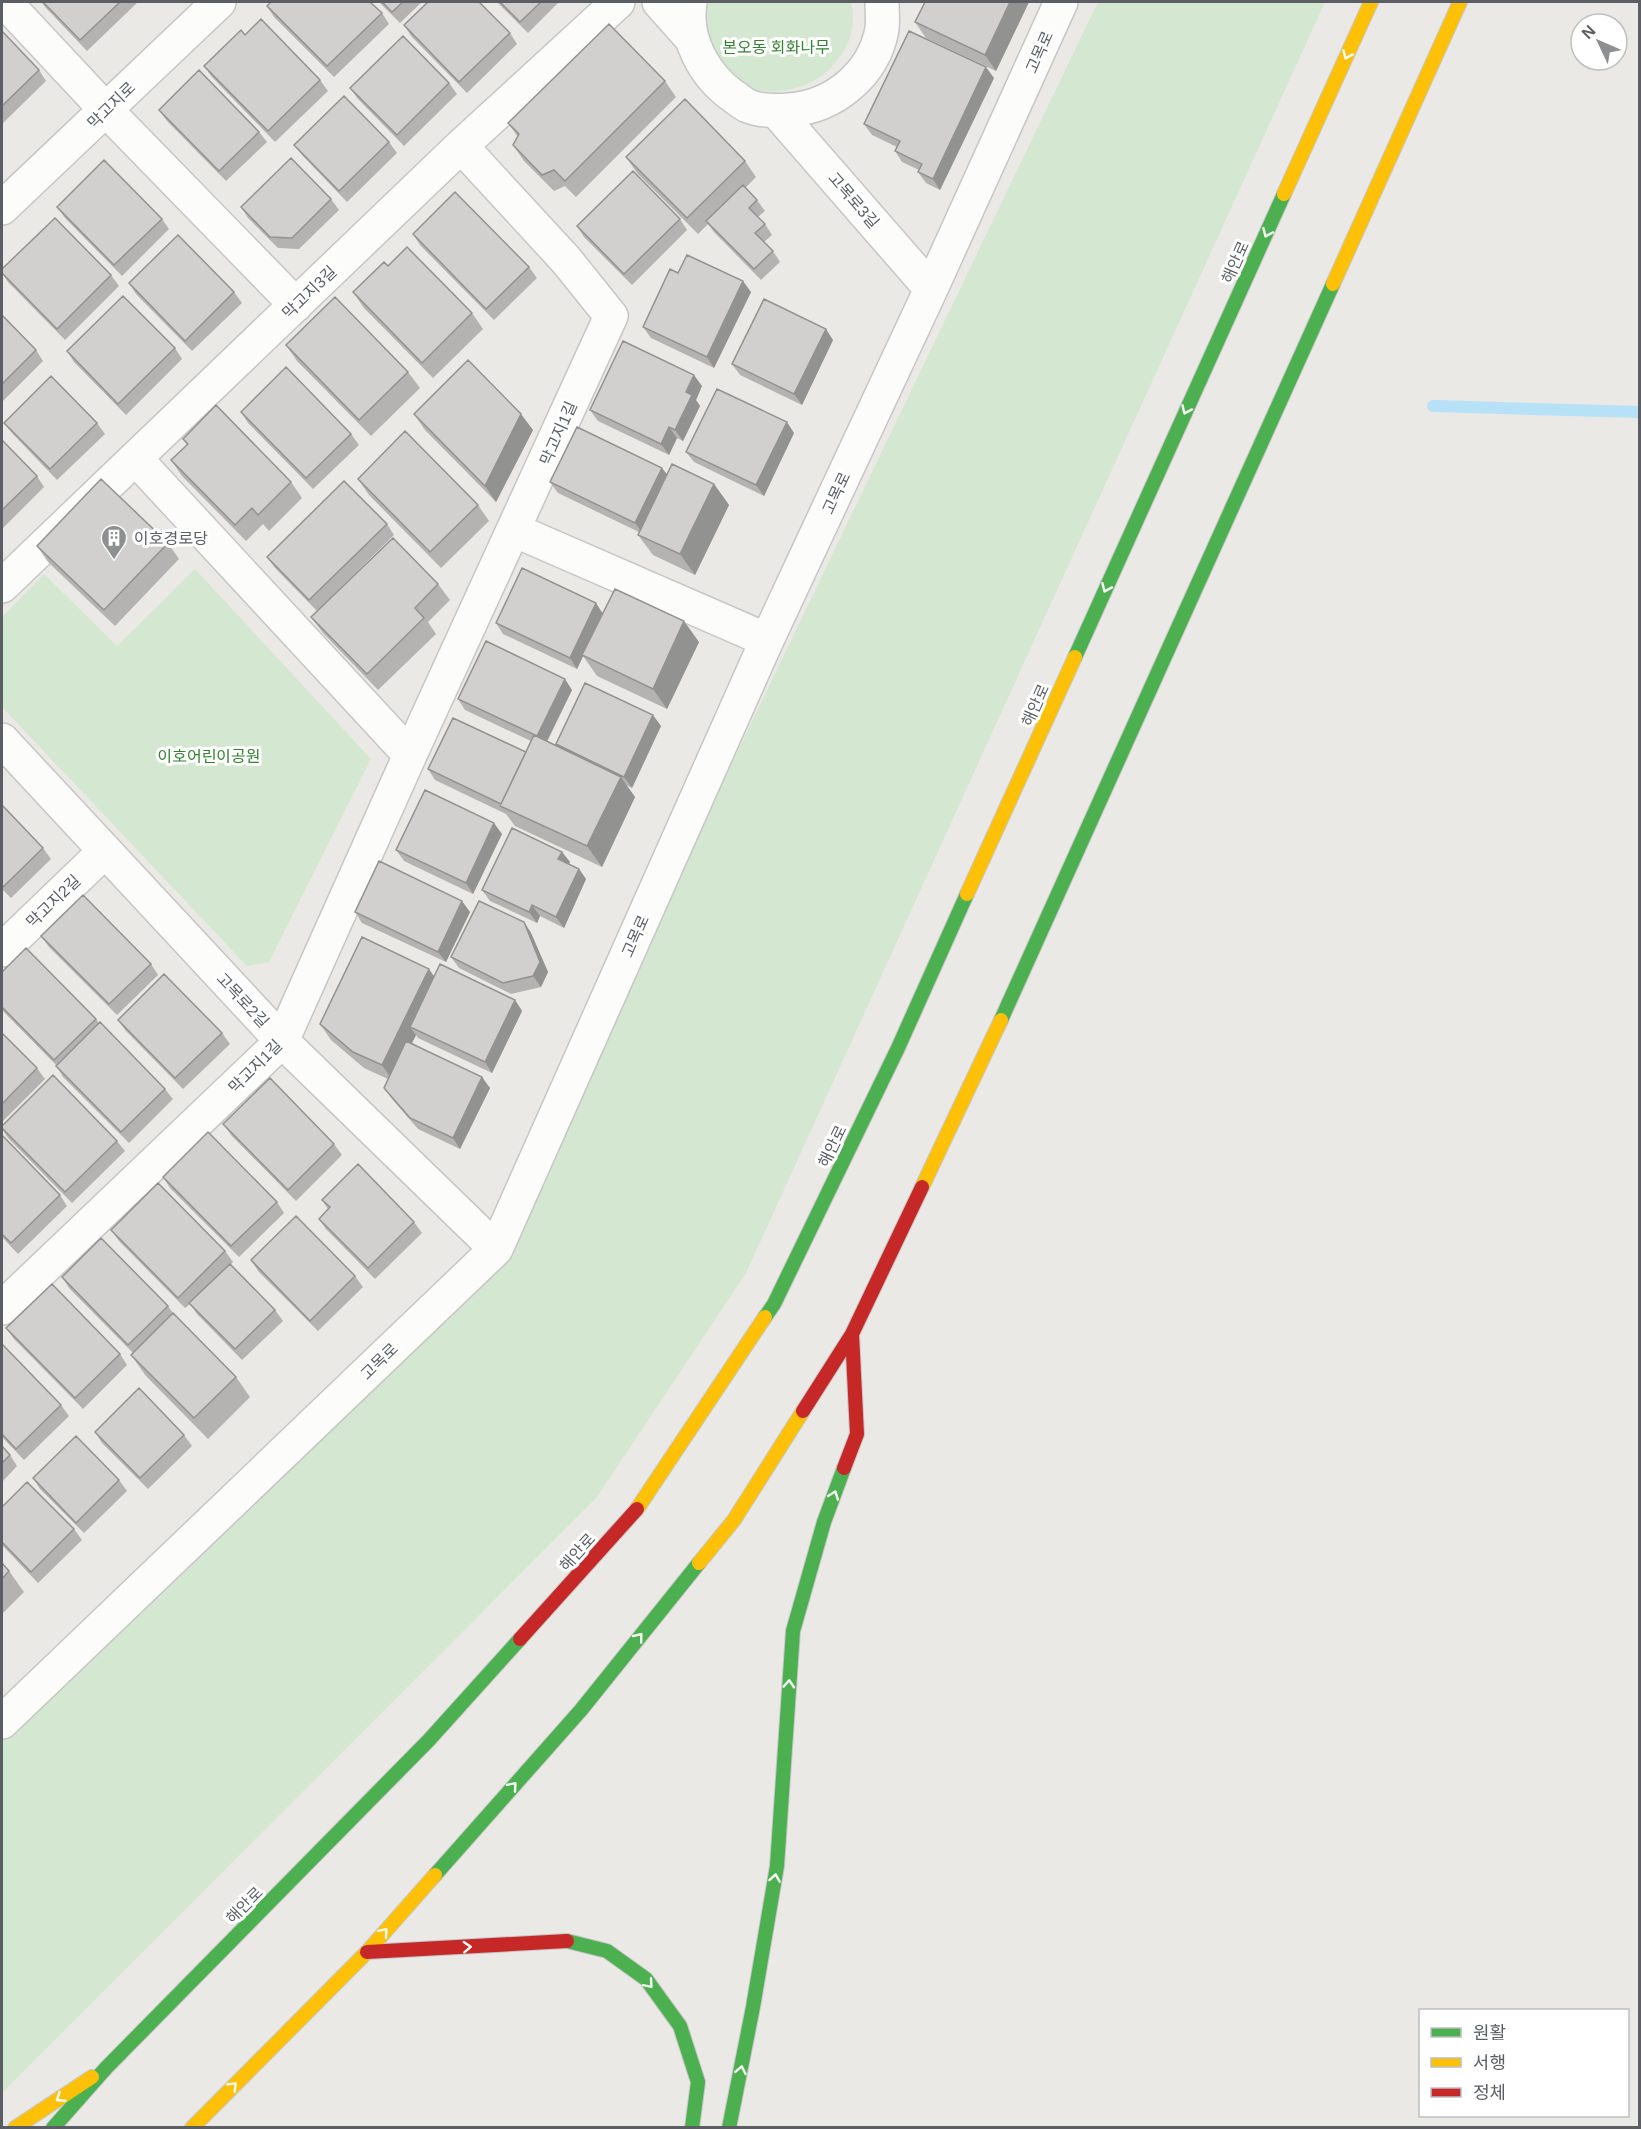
<svg xmlns="http://www.w3.org/2000/svg" width="1641" height="2129" viewBox="0 0 1641 2129" font-family="Helvetica,'Noto Sans KR',sans-serif">
<style>
.green{fill:#d4e7d0}
.lines{fill:none;stroke-linecap:round;stroke-linejoin:round}
.stream{stroke:#b7e1f7;stroke-width:12}
.street-casing{stroke:#c6c6c6;stroke-width:36}
.fast-casing{stroke:#c7c7c7;stroke-width:16}
.slow-casing{stroke:#c7c7c7;stroke-width:16}
.jam-casing{stroke:#c7c7c7;stroke-width:16}
.street{stroke:#fcfcfb;stroke-width:33}
.fast{stroke:#4caf50;stroke-width:14}
.slow{stroke:#ffc107;stroke-width:14}
.jam{stroke:#c62828;stroke-width:14}
.wall{fill:#b4b3b1}
.shaded-wall{fill:#929290}
.building{fill:#d1d0ce;stroke:#929290;stroke-width:1.5}
.oneway{stroke:#f6fbf6}
.labels{text-anchor:middle;stroke-width:6;stroke-linejoin:round;paint-order:stroke}
.park-label{font-size:16px;fill:#368233;stroke:#fff}
.street-label{font-size:16px;fill:#5b5f63;stroke:#fff}
.poi-label{font-size:16px;fill:#5b5f63;stroke:#fff;text-anchor:start}
</style>
<rect width="100%" height="100%" fill="#ebe9e5"/>
<path class="green" d="M 700,2 L 851,2 C 864,58 806,103 753,89 C 741,86 722,68 712,60 Z
M 1098,2 L 1325,2 L 746,1273 L 597,1497 L 2,2093 L 2,1736 L 494,1258 Z
M 195,569 L 371,759 L 269,962 L 247,966 L 2,707 L 2,617 L 44,574 L 117,646 Z"/>
<g class="lines">
<path class="stream" d="M 1433,406 L 1640,412"/>
<defs>
<path id="street" d="M 5,2 L 106,110 L 296,305
M 659,2 L 691,38
M 690,2 C 684,39 704,75 733,96 C 738,99 743,104 748,106 C 760,111 777,111 789,110 C 834,107 874,74 882,29 C 883,20 882,10 882,2
M 776,111 L 931,289
M 2,208 L 219,2
M 136,459 L 410,755
M 514,530 L 767,640
M 2,586 L 461,146 L 618,2
M 2,740 L 282,1041 L 496,1249
M 2,950 L 105,851
M 2,1308 L 282,1041 L 410,755 L 611,316 L 566,260 L 461,146
M 2,1722 L 496,1249 L 767,640 L 931,289 L 1061,2"/>
<path id="fast" d="M 1075,657 L 1284,194
M 1001,1020 L 1333,284
M 765,1317 L 774,1304 L 898,1048 L 967,894
M 435,1875 L 581,1710 L 699,1563
M 567,1941 L 607,1951 L 646,1979 L 680,2026 L 698,2082 L 692,2128
M 53,2128 L 106,2068 L 429,1740 L 520,1639
M 729,2128 L 753,2007 L 777,1866 L 793,1631 L 824,1522 L 844,1468"/>
<path id="slow" d="M 1284,194 L 1371,2
M 1333,284 L 1460,2
M 967,894 L 1075,657
M 922,1187 L 1001,1020
M 637,1509 L 765,1317
M 699,1563 L 734,1520 L 803,1411
M 15,2128 L 92,2077
M 192,2128 L 367,1952 L 435,1875"/>
<path id="jam" d="M 803,1411 L 852,1334 L 922,1187
M 844,1468 L 857,1434 L 852,1334
M 520,1639 L 637,1509
M 367,1952 L 567,1941"/>
</defs>
<use href="#street" class="street-casing"/>
<use href="#fast" class="fast-casing"/>
<use href="#slow" class="slow-casing"/>
<use href="#jam" class="jam-casing"/>
<use href="#street" class="street"/>
<use href="#fast" class="fast"/>
<use href="#slow" class="slow"/>
<use href="#jam" class="jam"/>
</g>
<path class="wall" d="M 41,2 L 138,2 L 87,51 L 46,8 Z
M 379,2 L 422,2 L 400,23 Z
M 497,2 L 559,2 L 528,33 Z
M 1029,2 L 996,71 L 926,38 L 915,22 Z
M 267,6 L 382,13 L 389,24 L 334,77 L 274,17 Z
M 404,25 L 510,33 L 517,44 L 467,93 L 411,36 Z
M 2,31 L 39,70 L 46,81 L 2,124 Z
M 204,66 L 320,80 L 328,91 L 275,142 L 212,77 Z
M 994,78 L 940,190 L 926,183 L 918,172 L 919,170 L 902,162 L 895,151 L 897,147 L 872,135 L 864,124 Z
M 665,81 L 676,97 L 576,197 L 565,186 L 554,191 L 524,161 L 513,145 L 518,137 L 508,123 Z
M 449,83 L 457,94 L 404,146 L 358,99 L 350,88 Z
M 159,110 L 259,132 L 267,142 L 226,181 L 167,121 Z
M 389,142 L 397,153 L 347,202 L 302,155 L 294,145 Z
M 626,157 L 745,161 L 756,177 L 745,188 L 757,200 L 765,211 L 758,217 L 765,224 L 772,235 L 764,242 L 773,251 L 780,262 L 761,280 L 714,232 L 708,224 L 698,234 L 637,173 Z
M 331,199 L 339,210 L 299,249 L 278,248 L 248,218 L 241,207 Z
M 57,207 L 162,219 L 169,229 L 122,276 L 65,218 Z
M 680,219 L 687,230 L 632,285 L 584,237 L 577,226 Z
M 413,234 L 529,267 L 537,278 L 494,320 L 420,245 Z
M 388,266 L 472,313 L 483,329 L 433,378 L 364,308 L 353,292 Z
M 2,273 L 111,275 L 119,286 L 65,340 L 8,282 Z
M 678,273 L 751,292 L 714,368 L 651,338 L 643,327 Z
M 129,283 L 234,292 L 242,303 L 192,351 L 136,294 Z
M 2,315 L 36,350 L 43,361 L 2,402 Z
M 833,340 L 802,405 L 740,375 L 732,364 Z
M 286,345 L 408,372 L 420,388 L 371,436 L 297,361 Z
M 175,348 L 182,359 L 126,415 L 74,362 L 67,351 Z
M 702,386 L 696,400 L 700,406 L 683,441 L 677,438 L 669,455 L 598,421 L 590,410 Z
M 241,412 L 351,434 L 359,445 L 313,489 L 248,423 Z
M 414,414 L 533,430 L 496,502 L 425,430 Z
M 4,423 L 97,423 L 105,434 L 57,480 L 12,433 Z
M 794,433 L 764,496 L 694,462 L 686,452 Z
M 183,439 L 291,482 L 302,498 L 269,531 L 263,524 L 246,541 L 182,476 L 171,460 L 187,445 Z
M 2,440 L 37,476 L 44,487 L 2,529 Z
M 667,474 L 714,484 L 729,505 L 695,575 L 653,555 L 638,535 L 639,532 L 558,493 L 550,482 Z
M 358,479 L 478,505 L 489,521 L 441,568 L 369,495 Z
M 387,524 L 394,535 L 317,611 L 275,568 L 267,557 Z
M 168,543 L 179,559 L 115,626 L 48,562 L 37,546 Z
M 438,584 L 450,600 L 428,622 L 436,634 L 378,690 L 323,633 L 311,617 Z
M 603,614 L 699,642 L 667,709 L 597,676 L 583,656 L 577,669 L 503,634 L 496,623 Z
M 572,690 L 547,742 L 558,747 L 556,744 L 661,726 L 632,788 L 626,785 L 635,797 L 602,867 L 515,826 L 506,814 L 435,780 L 428,769 L 526,752 L 531,741 L 465,710 L 458,699 Z
M 2,805 L 43,848 L 51,859 L 11,898 L 2,889 Z
M 502,834 L 473,894 L 404,861 L 396,850 Z
M 562,852 L 570,862 L 569,864 L 579,869 L 586,879 L 564,928 L 540,916 L 537,923 L 490,901 L 482,890 Z
M 355,912 L 470,912 L 446,962 L 362,923 Z
M 524,922 L 531,933 L 548,972 L 541,987 L 511,994 L 459,968 L 451,957 Z
M 41,936 L 151,964 L 158,975 L 117,1015 L 49,947 Z
M 2,972 L 96,1019 L 99,1023 L 165,1089 L 173,1099 L 129,1143 L 63,1077 L 56,1065 L 2,1010 Z
M 435,977 L 515,1000 L 522,1011 L 492,1073 L 418,1038 L 416,1035 L 412,1043 L 490,1088 L 460,1149 L 418,1129 L 392,1099 L 384,1088 L 388,1079 L 364,1068 L 331,1040 L 320,1024 Z
M 118,1020 L 222,1033 L 230,1044 L 183,1089 L 126,1031 Z
M 2,1033 L 37,1068 L 45,1079 L 2,1122 Z
M 223,1124 L 334,1144 L 342,1155 L 296,1201 L 231,1135 Z
M 2,1129 L 117,1141 L 125,1151 L 72,1203 L 8,1138 Z
M 2,1135 L 60,1195 L 67,1206 L 18,1254 L 2,1237 Z
M 163,1177 L 277,1202 L 284,1213 L 239,1257 L 170,1188 Z
M 322,1200 L 414,1222 L 422,1233 L 375,1279 L 326,1229 L 319,1219 L 328,1209 Z
M 111,1230 L 225,1251 L 233,1262 L 230,1265 L 275,1310 L 283,1321 L 242,1360 L 197,1314 L 190,1304 L 185,1308 L 119,1241 Z
M 251,1260 L 355,1276 L 363,1287 L 318,1331 L 258,1271 Z
M 62,1277 L 168,1306 L 173,1313 L 236,1377 L 250,1397 L 208,1439 L 146,1376 L 131,1355 L 133,1353 L 69,1288 Z
M 6,1328 L 120,1354 L 127,1365 L 83,1409 L 14,1339 Z
M 2,1344 L 61,1405 L 69,1416 L 24,1460 L 2,1437 Z
M 95,1432 L 184,1435 L 192,1446 L 148,1489 L 102,1443 Z
M 2,1446 L 10,1455 L 17,1466 L 2,1482 Z
M 33,1478 L 119,1480 L 127,1491 L 84,1533 L 40,1489 Z
M 2,1507 L 74,1529 L 82,1540 L 38,1583 L 2,1545 Z
M 2,1563 L 9,1571 L 24,1592 L 2,1614 Z"/>
<path class="shaded-wall" d="M 1010,2 L 1029,2 L 996,71 L 985,55 Z
M 986,67 L 994,78 L 940,190 L 933,179 Z
M 743,281 L 751,292 L 714,368 L 707,357 Z
M 826,329 L 833,340 L 802,405 L 794,394 Z
M 694,375 L 702,386 L 696,400 L 700,406 L 683,441 L 675,430 L 686,392 Z
M 521,414 L 533,430 L 496,502 L 485,486 Z
M 787,422 L 794,433 L 764,496 L 756,485 Z
M 669,427 L 677,438 L 669,455 L 661,444 Z
M 662,468 L 670,478 L 643,534 L 635,523 Z
M 714,484 L 729,505 L 695,575 L 680,554 Z
M 596,603 L 603,614 L 577,669 L 570,658 Z
M 684,621 L 699,642 L 667,709 L 653,689 Z
M 565,679 L 572,690 L 544,747 L 537,736 Z
M 653,715 L 661,726 L 632,788 L 624,777 Z
M 621,777 L 635,797 L 602,867 L 587,846 Z
M 494,823 L 502,834 L 473,894 L 466,883 Z
M 562,852 L 570,862 L 566,870 L 558,859 Z
M 579,869 L 586,879 L 564,928 L 556,917 Z
M 462,901 L 470,912 L 446,962 L 438,952 Z
M 532,905 L 540,916 L 537,923 L 529,912 Z
M 524,922 L 531,933 L 548,972 L 541,987 L 533,976 Z
M 429,969 L 440,985 L 410,1027 L 416,1035 L 393,1081 L 382,1065 Z
M 515,1000 L 522,1011 L 492,1073 L 485,1062 Z
M 482,1077 L 490,1088 L 460,1149 L 453,1138 Z"/>
<path class="building" d="M 43,2 L 120,2 L 80,40 Z
M 271,2 L 370,2 L 382,13 L 327,66 L 267,6 Z
M 382,2 L 403,2 L 392,12 Z
M 428,2 L 479,2 L 510,33 L 459,82 L 404,25 Z
M 500,2 L 541,2 L 520,22 Z
M 925,2 L 1010,2 L 985,55 L 915,22 Z
M 261,19 L 320,80 L 268,131 L 204,66 L 241,30 L 245,35 Z
M 609,24 L 665,81 L 565,181 L 554,170 L 542,175 L 513,145 L 519,134 L 508,123 Z
M 2,31 L 39,70 L 2,106 Z
M 909,31 L 986,67 L 933,179 L 918,172 L 922,164 L 895,151 L 900,141 L 864,124 Z
M 403,36 L 449,83 L 397,135 L 350,88 Z
M 199,70 L 259,132 L 219,171 L 159,110 Z
M 344,96 L 389,142 L 339,191 L 294,145 Z
M 685,99 L 745,161 L 687,218 L 626,157 Z
M 291,158 L 331,199 L 292,238 L 270,237 L 241,207 Z
M 104,160 L 162,219 L 114,265 L 57,207 Z
M 633,171 L 680,219 L 624,274 L 577,226 Z
M 743,185 L 757,200 L 749,208 L 765,224 L 755,233 L 773,251 L 754,269 L 706,221 Z
M 455,192 L 529,267 L 486,309 L 413,234 Z
M 55,218 L 111,275 L 57,329 L 2,273 L 2,269 Z
M 178,235 L 234,292 L 185,341 L 129,283 Z
M 407,247 L 472,313 L 422,363 L 353,292 L 384,262 L 388,266 Z
M 687,255 L 743,281 L 707,357 L 643,327 L 670,269 L 678,273 Z
M 123,296 L 175,348 L 118,404 L 67,351 Z
M 335,297 L 408,372 L 359,420 L 286,345 Z
M 764,299 L 826,329 L 794,394 L 732,364 Z
M 2,315 L 36,350 L 2,384 Z
M 623,341 L 694,375 L 686,392 L 692,395 L 675,430 L 669,427 L 661,444 L 590,410 Z
M 468,360 L 521,414 L 485,486 L 414,414 Z
M 286,367 L 351,434 L 306,478 L 241,412 Z
M 51,376 L 97,423 L 50,469 L 4,423 Z
M 717,389 L 787,422 L 756,485 L 686,452 Z
M 216,405 L 291,482 L 258,515 L 252,508 L 235,525 L 171,460 L 188,444 L 183,439 Z
M 577,427 L 662,468 L 635,523 L 550,482 Z
M 405,431 L 478,505 L 430,552 L 358,479 Z
M 2,440 L 37,476 L 2,510 Z
M 672,464 L 714,484 L 680,554 L 638,535 Z
M 101,479 L 168,543 L 104,610 L 37,546 Z
M 344,481 L 387,524 L 309,600 L 267,557 Z
M 393,538 L 438,584 L 415,608 L 424,618 L 367,674 L 311,617 Z
M 522,568 L 596,603 L 570,658 L 496,623 Z
M 615,589 L 684,621 L 653,689 L 582,655 Z
M 486,641 L 565,679 L 537,736 L 458,699 Z
M 585,683 L 653,715 L 624,777 L 556,744 Z
M 453,718 L 526,752 L 501,804 L 428,769 Z
M 534,735 L 621,777 L 587,846 L 500,806 Z
M 425,790 L 494,823 L 466,883 L 396,850 Z
M 2,805 L 43,848 L 3,887 L 2,886 Z
M 512,828 L 562,852 L 558,859 L 579,869 L 556,917 L 532,905 L 529,912 L 482,890 Z
M 379,861 L 462,901 L 438,952 L 355,912 Z
M 83,895 L 151,964 L 109,1004 L 41,936 Z
M 479,901 L 524,922 L 540,962 L 533,976 L 503,983 L 451,957 Z
M 362,937 L 429,969 L 382,1065 L 353,1052 L 320,1024 Z
M 26,948 L 96,1019 L 54,1060 L 2,1007 L 2,972 Z
M 440,964 L 515,1000 L 485,1062 L 410,1027 Z
M 164,974 L 222,1033 L 175,1078 L 118,1020 Z
M 100,1022 L 165,1089 L 121,1132 L 56,1066 Z
M 2,1033 L 37,1068 L 2,1104 Z
M 406,1041 L 482,1077 L 453,1138 L 410,1118 L 384,1088 Z
M 53,1075 L 117,1141 L 65,1192 L 2,1128 L 2,1126 Z
M 270,1078 L 334,1144 L 288,1190 L 223,1124 Z
M 208,1132 L 277,1202 L 231,1246 L 163,1177 Z
M 2,1135 L 60,1195 L 11,1243 L 2,1234 Z
M 358,1164 L 414,1222 L 368,1268 L 319,1219 L 330,1207 L 322,1200 Z
M 158,1183 L 225,1251 L 178,1298 L 111,1230 Z
M 296,1216 L 355,1276 L 310,1321 L 251,1260 Z
M 101,1238 L 168,1306 L 128,1345 L 62,1277 Z
M 230,1264 L 275,1310 L 235,1349 L 189,1303 Z
M 52,1284 L 120,1354 L 75,1398 L 6,1328 Z
M 173,1313 L 236,1377 L 194,1418 L 131,1355 Z
M 2,1344 L 61,1405 L 16,1449 L 2,1434 Z
M 139,1388 L 184,1435 L 140,1478 L 95,1432 Z
M 76,1436 L 119,1480 L 76,1523 L 33,1478 Z
M 2,1446 L 10,1455 L 2,1463 Z
M 27,1482 L 74,1529 L 31,1572 L 2,1542 L 2,1507 Z
M 2,1563 L 9,1571 L 2,1579 Z"/>
<defs><path id="oneway-chevron" d="M-2-3.5L2.5 0L-2 3.5" fill="none" stroke-width="1.6" stroke-linecap="round" stroke-linejoin="round" transform="scale(1.5)"/></defs>
<g class="oneway">
<use href="#oneway-chevron" transform="translate(1347 55) rotate(114)"/>
<use href="#oneway-chevron" transform="translate(1267 233) rotate(114)"/>
<use href="#oneway-chevron" transform="translate(1186 410) rotate(114)"/>
<use href="#oneway-chevron" transform="translate(1106 588) rotate(114)"/>
<use href="#oneway-chevron" transform="translate(834 1495) rotate(-70)"/>
<use href="#oneway-chevron" transform="translate(639 1637) rotate(-51)"/>
<use href="#oneway-chevron" transform="translate(789 1684) rotate(-86)"/>
<use href="#oneway-chevron" transform="translate(513 1786) rotate(-49)"/>
<use href="#oneway-chevron" transform="translate(775 1878) rotate(-81)"/>
<use href="#oneway-chevron" transform="translate(384 1932) rotate(-49)"/>
<use href="#oneway-chevron" transform="translate(467 1947) rotate(-3)"/>
<use href="#oneway-chevron" transform="translate(649 1984) rotate(49)"/>
<use href="#oneway-chevron" transform="translate(741 2070) rotate(-79)"/>
<use href="#oneway-chevron" transform="translate(233 2086) rotate(-45)"/>
<use href="#oneway-chevron" transform="translate(60 2098) rotate(147)"/>
</g>
<defs>
<symbol id="building-pin" viewBox="-11 -11 22 30"><path d="M0 17L-7.5 6A9.5 9.5 0 1 1 7.5 6Z" fill="#8d8f90" stroke="#fff"/><path d="M-4-6H4V6H1V3H-1V6H-4ZM-2.5-4.3h1.7v1.8h-1.7ZM.8-4.3h1.7v1.8H.8ZM-2.5-1h1.7V.8h-1.7ZM.8-1h1.7V.8H.8Z" fill="#fff"/></symbol>
</defs>
<g fill-rule="evenodd">
<use href="#building-pin" x="99" y="523" width="30" height="40"/>
</g>
<g class="labels">
<g class="park-label">
<text x="776" y="53">본오동 회화나무</text>
<text x="209" y="762">이호어린이공원</text>
</g>
<g class="street-label">
<text transform="translate(1039 52) rotate(-66)" y="6">고목로</text>
<text transform="translate(111 105) rotate(-44)" y="6">막고지로</text>
<text transform="translate(854 200) rotate(49)" y="6">고목로3길</text>
<text transform="translate(1235 262) rotate(-66)" y="6">해안로</text>
<text transform="translate(309 292) rotate(-44)" y="6">막고지3길</text>
<text transform="translate(558 433) rotate(-66)" y="6">막고지1길</text>
<text transform="translate(836 493) rotate(-65)" y="6">고목로</text>
<text transform="translate(1035 705) rotate(-66)" y="6">해안로</text>
<text transform="translate(53 901) rotate(-44)" y="6">막고지2길</text>
<text transform="translate(635 936) rotate(-66)" y="6">고목로</text>
<text transform="translate(243 1000) rotate(47)" y="6">고목로2길</text>
<text transform="translate(255 1066) rotate(-45)" y="6">막고지1길</text>
<text transform="translate(832 1146) rotate(-64)" y="6">해안로</text>
<text transform="translate(379 1361) rotate(-44)" y="6">고목로</text>
<text transform="translate(577 1552) rotate(-48)" y="6">해안로</text>
<text transform="translate(244 1905) rotate(-45)" y="6">해안로</text>
</g>
<g class="poi-label">
<text x="134" y="544">이호경로당</text>
</g>
</g>
<rect width="1641" height="2129" fill="none" stroke="#5b5f63" stroke-width="6"/>
<rect x="1419" y="2009" width="210" height="108" fill="#ffffff" stroke="#bdbfc1" stroke-width="1.5"/>
<rect x="1431" y="2028" width="30" height="9" fill="#4caf50" stroke="#bdbfc1" stroke-width="1.5"/>
<text x="1473" y="2039" font-size="18" fill="#5b5f63">원활</text>
<rect x="1431" y="2058" width="30" height="9" fill="#ffc107" stroke="#bdbfc1" stroke-width="1.5"/>
<text x="1473" y="2069" font-size="18" fill="#5b5f63">서행</text>
<rect x="1431" y="2088" width="30" height="9" fill="#c62828" stroke="#bdbfc1" stroke-width="1.5"/>
<text x="1473" y="2099" font-size="18" fill="#5b5f63">정체</text>
<g transform="translate(1599 42) rotate(314)"><circle r="28" fill="#ffffff" stroke="#bdbfc1" stroke-width="1.5"/>
<path d="M0-4.5L10 22L0 15L-10 22Z" fill="#8d8f90"/>
<text y="-9" font-size="16" font-weight="bold" text-anchor="middle" fill="#5b5f63">N</text>
</g>
</svg>
